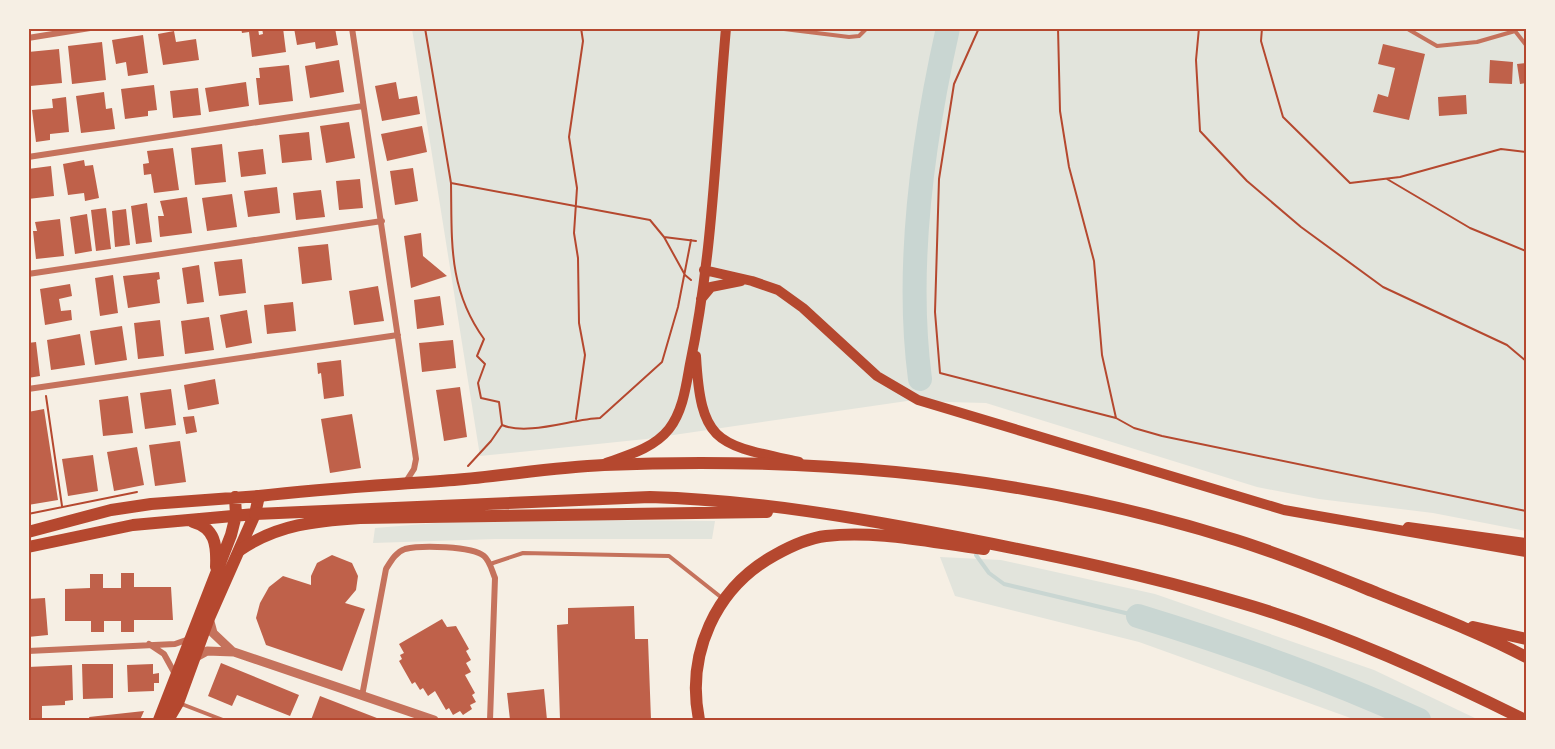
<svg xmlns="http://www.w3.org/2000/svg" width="1555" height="749" viewBox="0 0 1555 749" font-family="Rubik,sans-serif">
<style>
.green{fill:#e2e4dc}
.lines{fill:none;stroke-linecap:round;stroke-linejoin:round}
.stream{stroke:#c9d6d2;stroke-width:4}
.river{stroke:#c9d6d2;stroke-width:24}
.building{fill:#bf614a}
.path{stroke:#b5482f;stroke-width:2}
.service{stroke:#c5725c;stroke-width:4}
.minor{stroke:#c5725c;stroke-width:6}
.tertiary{stroke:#c5725c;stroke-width:9}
.secondary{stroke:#b5482f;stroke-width:10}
.primary{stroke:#b5482f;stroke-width:12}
.trunk{stroke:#b5482f;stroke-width:12}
.neatline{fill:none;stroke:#b5482f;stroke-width:2}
</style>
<rect width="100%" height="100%" fill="#f6efe4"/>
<path class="green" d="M 412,29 L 1526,29 L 1526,531 L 1433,513 L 1319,499 L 1257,487 L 986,403 L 907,401 L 646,439 L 480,456 Z
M 485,519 L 715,521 L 712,539 L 495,539 L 373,543 L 375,528 Z
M 940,557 L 1001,560 L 1155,594 L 1374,670 L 1479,720 L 1356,720 L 1139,642 L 955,596 Z"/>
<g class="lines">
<path class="stream" d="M 976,555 L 989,573 L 1004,584 L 1138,616"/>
<path class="river" d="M 920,379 C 905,266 923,139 948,28
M 1138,616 C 1233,645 1328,678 1419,720"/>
</g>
<path class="building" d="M 241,28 L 258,28 L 259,35 L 263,34 L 262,28 L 283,28 L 286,52 L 252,57 L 249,32 L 242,33 Z
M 294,28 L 335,28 L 338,45 L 316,49 L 315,42 L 297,45 Z
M 174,31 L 176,42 L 196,39 L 199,60 L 163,65 L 158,34 Z
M 143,35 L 148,73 L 128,76 L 126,62 L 116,64 L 112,40 Z
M 102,42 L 106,80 L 72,84 L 68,46 Z
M 1383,44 L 1425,54 L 1409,120 L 1373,112 L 1378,94 L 1388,97 L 1395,68 L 1378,64 Z
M 59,49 L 62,83 L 30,86 L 28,52 Z
M 339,60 L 344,92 L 310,98 L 305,66 Z
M 1490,60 L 1513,62 L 1512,84 L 1489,83 Z
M 1526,63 L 1526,83 L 1520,84 L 1517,64 Z
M 289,65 L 293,101 L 259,105 L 256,78 L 260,78 L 259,68 Z
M 246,82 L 249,106 L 209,112 L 205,88 Z
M 396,82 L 399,99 L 417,96 L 420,114 L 382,121 L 375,86 Z
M 154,85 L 157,110 L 148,111 L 148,116 L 125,119 L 121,89 Z
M 198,88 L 201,115 L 173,118 L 170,91 Z
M 104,92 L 106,109 L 112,108 L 115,129 L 81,133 L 76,96 Z
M 1466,95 L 1467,114 L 1439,116 L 1438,97 Z
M 66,97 L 69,132 L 50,134 L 50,140 L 36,142 L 32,110 L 53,108 L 52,99 Z
M 349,122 L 355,158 L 326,163 L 320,126 Z
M 422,126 L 427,152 L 387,161 L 381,134 Z
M 309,132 L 312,160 L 282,163 L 279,135 Z
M 222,144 L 226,182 L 195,185 L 191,148 Z
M 173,148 L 179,190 L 154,193 L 151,174 L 144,175 L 143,164 L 149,163 L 147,151 Z
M 263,149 L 266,174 L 241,177 L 238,152 Z
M 84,160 L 85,166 L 93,165 L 99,198 L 85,201 L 84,193 L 68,195 L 63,164 Z
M 51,166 L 54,196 L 28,199 L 28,169 Z
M 413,168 L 418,201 L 395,205 L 390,171 Z
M 360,179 L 363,208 L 339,210 L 336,181 Z
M 277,187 L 280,213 L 248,217 L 244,191 Z
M 321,190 L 325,217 L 296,220 L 293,193 Z
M 232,194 L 237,227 L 207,231 L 202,198 Z
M 187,197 L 192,233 L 160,237 L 158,216 L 164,216 L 160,201 Z
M 147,203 L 152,242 L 136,244 L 131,206 Z
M 106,208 L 111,249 L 96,251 L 91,210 Z
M 126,209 L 130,245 L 115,247 L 112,211 Z
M 87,214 L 92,251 L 75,254 L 70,217 Z
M 60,219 L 64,256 L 36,259 L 33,231 L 37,231 L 35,222 Z
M 421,233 L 423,256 L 447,276 L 411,288 L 404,236 Z
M 328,244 L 332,280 L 302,284 L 298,247 Z
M 242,259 L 246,293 L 219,296 L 214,262 Z
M 199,265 L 204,302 L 187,304 L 182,268 Z
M 159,272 L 160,279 L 157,280 L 160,303 L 128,308 L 123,276 Z
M 113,275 L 118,313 L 100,316 L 95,278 Z
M 70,284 L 72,296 L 59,299 L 61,311 L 71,310 L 72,320 L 45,325 L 40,289 Z
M 378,286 L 384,321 L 354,325 L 349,291 Z
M 440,296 L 444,325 L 417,329 L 414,300 Z
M 293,302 L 296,331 L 267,334 L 264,305 Z
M 247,310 L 252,343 L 226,348 L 220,315 Z
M 209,317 L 214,350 L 185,354 L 181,321 Z
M 160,320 L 164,356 L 138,359 L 134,323 Z
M 122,326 L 127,360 L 95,365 L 90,331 Z
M 80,334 L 85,365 L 51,370 L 47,340 Z
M 453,340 L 456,368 L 422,372 L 419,343 Z
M 36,342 L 40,376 L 28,378 L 28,343 Z
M 341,360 L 344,396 L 324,399 L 321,373 L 318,374 L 317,363 Z
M 215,379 L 219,404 L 188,410 L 184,385 Z
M 460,387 L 467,437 L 444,441 L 436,390 Z
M 171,389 L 176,425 L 145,429 L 140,393 Z
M 128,396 L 133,433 L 103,436 L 99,400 Z
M 44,409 L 58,500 L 28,505 L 28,412 Z
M 352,414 L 361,468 L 330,473 L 321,419 Z
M 194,416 L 197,432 L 186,434 L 183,417 Z
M 180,441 L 186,482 L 155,486 L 149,445 Z
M 137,447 L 144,485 L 114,491 L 107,452 Z
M 93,455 L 98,491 L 68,496 L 62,459 Z
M 332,555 L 352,563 L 358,576 L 356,590 L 345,603 L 365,609 L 342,671 L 266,645 L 256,618 L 260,603 L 269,587 L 283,576 L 311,585 L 311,576 L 317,563 Z
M 121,573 L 134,573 L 134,587 L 171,587 L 173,620 L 134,620 L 134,632 L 121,632 L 121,621 L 104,621 L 104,632 L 91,632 L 91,621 L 65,621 L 65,589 L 90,588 L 90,574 L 103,574 L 103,588 L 121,588 Z
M 45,598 L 48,635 L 28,637 L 28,599 Z
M 634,606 L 635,639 L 648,639 L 651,720 L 560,720 L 557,625 L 568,624 L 568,608 Z
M 442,619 L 447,627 L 456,626 L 469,649 L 466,651 L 471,660 L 466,663 L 471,672 L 465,675 L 475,693 L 472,695 L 476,702 L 470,705 L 472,709 L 463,715 L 460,711 L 453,715 L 449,708 L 446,710 L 435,691 L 428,696 L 423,688 L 420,690 L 415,682 L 412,684 L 399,661 L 402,659 L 400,655 L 404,653 L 399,644 Z
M 221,663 L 299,695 L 290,716 L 237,695 L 232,706 L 208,696 Z
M 82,664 L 113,664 L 113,698 L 83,699 Z
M 153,664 L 153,674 L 159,673 L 159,683 L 154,683 L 154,691 L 128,692 L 127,665 Z
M 72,665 L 73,700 L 65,701 L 65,705 L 42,706 L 42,720 L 28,720 L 28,667 Z
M 544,689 L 547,720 L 510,720 L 507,693 Z
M 320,696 L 382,720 L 311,720 Z
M 144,711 L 140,720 L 90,720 L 89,717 Z"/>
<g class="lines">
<path class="path" d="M 425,28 L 451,183 L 650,220 L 664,237 L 696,241
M 979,28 L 954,84 L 939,179 L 935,312 L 940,373 L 1116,418 L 1134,428 L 1162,436 L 1526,511
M 1058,28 L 1060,111 L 1069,167 L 1094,261 L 1102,355 L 1116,418
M 1199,28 L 1196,60 L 1200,131 L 1247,181 L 1301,227 L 1383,287 L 1507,345 L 1526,361
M 1262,28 L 1261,41 L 1283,117 L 1350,183 L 1400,177 L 1501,149 L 1526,152
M 1387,179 L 1470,228 L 1526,251
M 451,183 C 452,242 448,289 484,339 L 477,356 L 485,364 L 478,383 L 481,398 L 499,402 L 502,425 C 528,436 572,419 600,418 L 662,362 L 678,307 L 691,240
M 664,237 L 685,275 L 691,280
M 46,396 L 62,506
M 576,419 L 585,355 L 579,323 L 578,258 L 574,233 L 577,188 L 569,137 L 583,41 L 581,28
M 468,466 L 491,441 L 502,425
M 28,514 L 137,492"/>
<path class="service" d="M 776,28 L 849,37 L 859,36 L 867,28
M 1406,28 L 1437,46 L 1477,42 L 1515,31 L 1526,45
M 490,564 L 523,553 L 669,556 L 722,598
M 179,703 L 223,720"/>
<path class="minor" d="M 352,28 L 416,459 L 414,469 L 405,483
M 28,38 L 90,28
M 28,157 L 363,106
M 28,274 L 382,221
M 28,389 L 398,335
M 149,644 L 164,654 L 175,674
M 28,651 L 175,644 L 189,639
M 362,696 L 386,569 C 391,561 396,552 405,549 C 421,545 472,546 484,556 C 490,561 492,571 495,578 L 490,720"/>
<path class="tertiary" d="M 209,618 L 213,633 L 232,651
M 196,657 L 207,651 L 234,652 L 434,720"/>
<path class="secondary" d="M 704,270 L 752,281 L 778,290 L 803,308 L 877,376 L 918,400 L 1284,510 L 1526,552
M 701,299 L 711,287 L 741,281
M 696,356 C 701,445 717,444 799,462
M 606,463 C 629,455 654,448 669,429 C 683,411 686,386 690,364 C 713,255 716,140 726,28
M 1408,527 L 1526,543"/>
<path class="primary" d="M 193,522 C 215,528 217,545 216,567
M 28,532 L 111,510 L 151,504 L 259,496 L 255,514 L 209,618 L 178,703 L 168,720
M 28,547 L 133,525 L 255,514
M 159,720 L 231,535 L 236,515 L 235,497"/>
<path class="trunk" d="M 259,496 C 324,488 389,485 454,480 C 504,476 554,467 604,465 C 816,456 1033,476 1236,540 C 1284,555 1330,574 1377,593 C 1427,613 1479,632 1526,657
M 255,514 L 650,497 C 756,500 859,518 962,538 C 1055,556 1147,575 1238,602 C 1333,629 1437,676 1525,720
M 240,550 C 278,524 316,521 360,518 L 767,512
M 1473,627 L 1526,639
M 699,720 C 686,654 715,588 775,555 C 791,546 808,538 826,536 C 878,530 933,543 984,549"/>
</g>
<rect width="1555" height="749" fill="none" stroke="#f6efe4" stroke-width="60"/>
<rect x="30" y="30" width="1495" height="689" class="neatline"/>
</svg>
